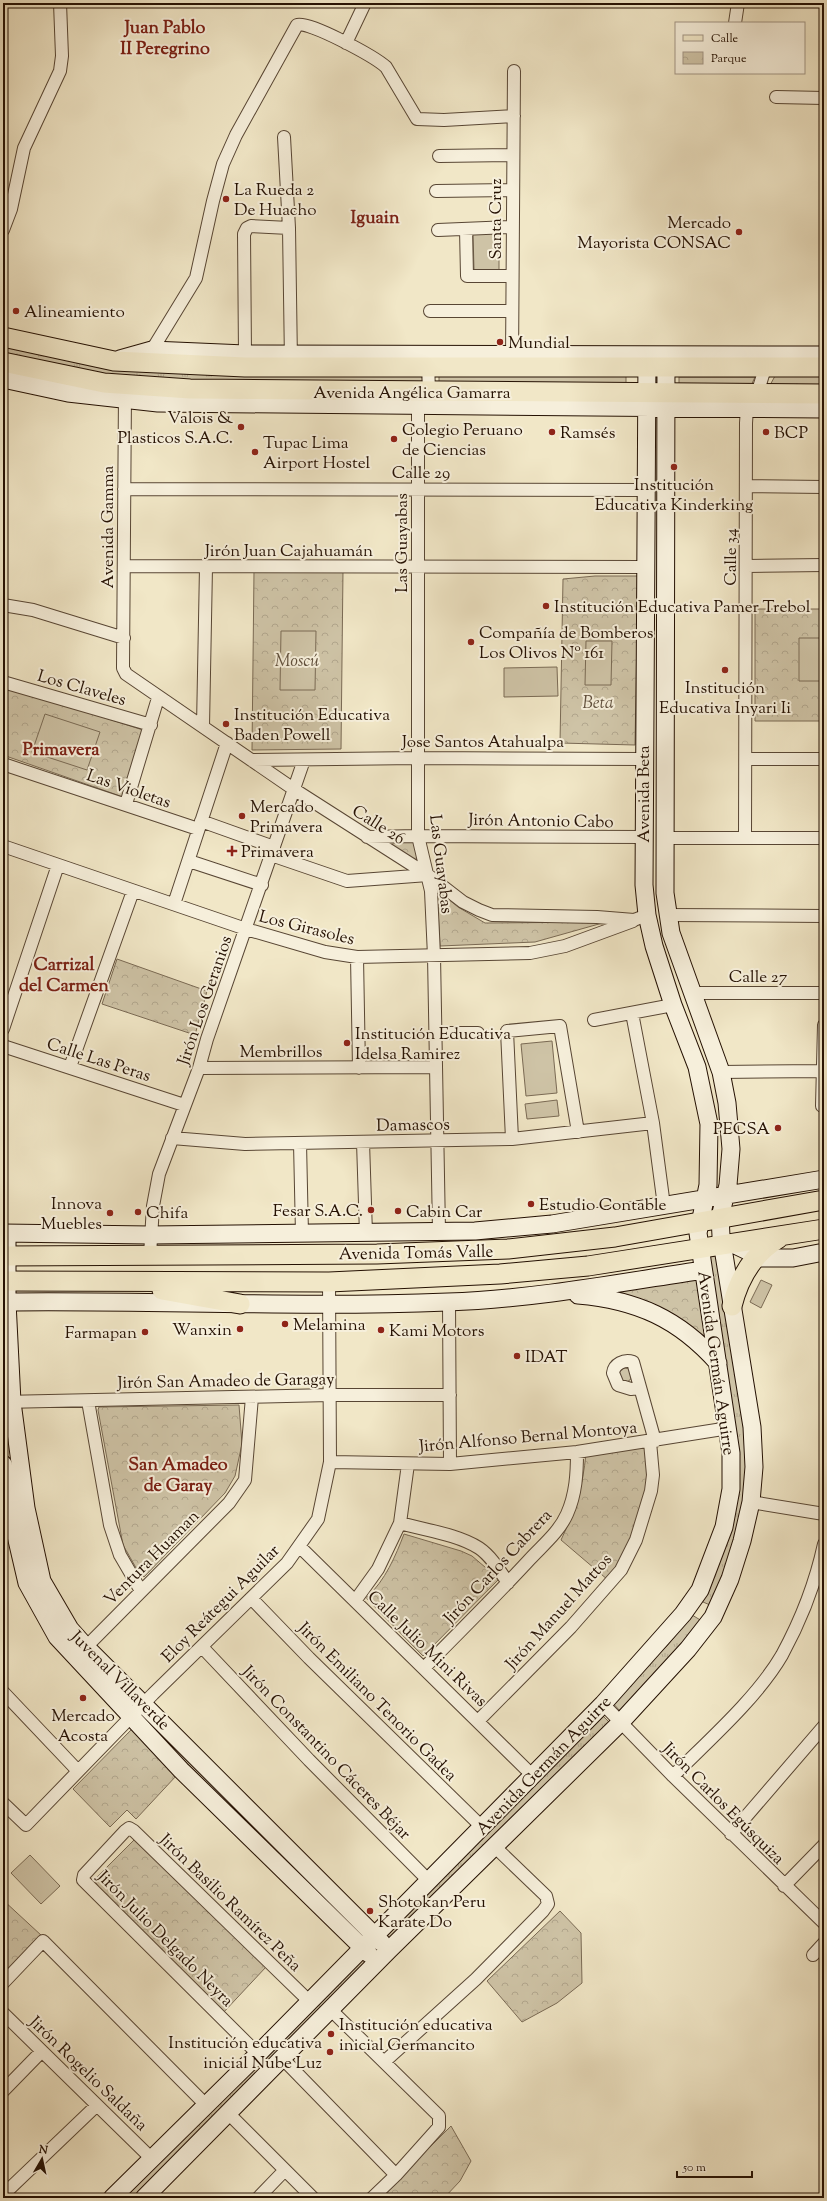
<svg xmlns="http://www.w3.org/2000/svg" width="827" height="2201" viewBox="0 0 827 2201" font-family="'Sorts Mill Goudy',serif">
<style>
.grass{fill:url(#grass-tufts);stroke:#7a6a54}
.park{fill:url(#park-crowns);stroke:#7a6a54}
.garden{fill:#cec3a6;stroke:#7a6a54}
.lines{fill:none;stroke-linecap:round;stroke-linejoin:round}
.street-casing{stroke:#584634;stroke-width:14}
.secondary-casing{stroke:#251103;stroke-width:19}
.primary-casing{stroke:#251103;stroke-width:21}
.street{stroke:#f6efdb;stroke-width:12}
.secondary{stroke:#f6efdb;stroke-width:17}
.primary{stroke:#f1e7c7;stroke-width:19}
.poi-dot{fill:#8f2418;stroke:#f6efdb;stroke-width:1.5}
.labels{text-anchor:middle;stroke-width:4;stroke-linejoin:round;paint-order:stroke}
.poi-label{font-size:17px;fill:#251103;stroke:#f6efdb;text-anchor:start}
.street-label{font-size:17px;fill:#251103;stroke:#f6efdb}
.park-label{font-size:17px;font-style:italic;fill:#604f3c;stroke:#f6efdb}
.neighbourhood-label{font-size:18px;font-weight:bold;fill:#7a1f14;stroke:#f6efdb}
</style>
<defs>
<pattern id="grass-tufts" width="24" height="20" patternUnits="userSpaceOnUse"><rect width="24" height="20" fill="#cec3a6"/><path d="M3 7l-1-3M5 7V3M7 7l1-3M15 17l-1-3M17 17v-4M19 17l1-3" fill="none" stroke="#b1a68d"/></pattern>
<pattern id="park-crowns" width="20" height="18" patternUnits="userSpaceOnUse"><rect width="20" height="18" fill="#cec3a6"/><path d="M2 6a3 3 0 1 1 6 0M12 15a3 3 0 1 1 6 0" fill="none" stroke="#b1a68d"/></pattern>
</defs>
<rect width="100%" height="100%" fill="#f1e7c7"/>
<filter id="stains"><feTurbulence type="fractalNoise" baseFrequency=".005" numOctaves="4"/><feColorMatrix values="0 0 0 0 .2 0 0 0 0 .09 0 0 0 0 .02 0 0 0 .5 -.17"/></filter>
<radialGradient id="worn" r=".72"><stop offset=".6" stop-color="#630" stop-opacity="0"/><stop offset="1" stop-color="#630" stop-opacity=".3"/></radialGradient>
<path class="grass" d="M 3,344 L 106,364 L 421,371 L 423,387 L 124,379 L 3,355 Z
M 439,373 L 626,376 L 626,387 L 439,384 Z
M 775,376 L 824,376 L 824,387 L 769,387 Z
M 679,377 L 755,377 L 749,390 L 679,390 Z
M 716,1255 L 744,1414 L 748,1480 L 732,1552 L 710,1605 L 703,1602 L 702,1599 L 736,1435 L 706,1256 Z
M618 1375a7 7 0 1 1 14 0a7 7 0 1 1-14 0Z
M 692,1615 L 702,1621 L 620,1711 L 611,1701 L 667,1646 Z
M 602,1715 L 609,1722 L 389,1939 L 386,1936 Z
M 147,1717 L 368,1932 L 364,1937 L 144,1721 Z
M 360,1956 L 367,1965 L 133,2198 L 117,2198 Z"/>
<path class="park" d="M 343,570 L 341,749 L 252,750 L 254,571 Z
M 595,576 L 638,576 L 635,745 L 560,743 L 563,579 Z
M 755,609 L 824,609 L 824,721 L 755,721 Z
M 3,688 L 27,693 L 143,730 L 123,797 L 3,755 Z
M 382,840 L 416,841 L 421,868 Z
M 437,890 L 458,907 L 485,923 L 606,922 L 535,942 L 440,946 Z
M 117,959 L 207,991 L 195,1035 L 102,1004 Z
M 3,1117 L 7,1118 L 7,1140 L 3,1140 Z
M 696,1278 L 709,1343 L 602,1294 Z
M 239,1405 L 242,1444 L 235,1476 L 225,1493 L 144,1577 L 139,1573 L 123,1545 L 98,1410 L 99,1407 Z
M 649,1445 L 648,1489 L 627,1555 L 608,1580 L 561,1540 C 575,1510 583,1487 586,1453 Z
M 404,1534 L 461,1551 L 472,1556 L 499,1579 L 423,1656 L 367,1599 L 367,1597 C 385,1581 396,1555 404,1534 Z
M 132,1729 L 177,1775 L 136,1819 L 127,1810 L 110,1827 L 73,1789 Z
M 135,1839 L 266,1967 L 222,2014 L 102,1892 L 94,1880 Z
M 3,1900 L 42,1936 L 3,1977 Z
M 560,1911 L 581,1933 L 582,1983 L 557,2003 L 522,2022 L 487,1981 Z
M 451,2126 L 471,2161 L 460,2181 L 444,2198 L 379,2198 Z"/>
<path class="garden" d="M 473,233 L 499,233 L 499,271 L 474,270 Z
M 281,631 L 316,631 L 315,690 L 280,690 Z
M 799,638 L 824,638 L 824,681 L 799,681 Z
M 586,641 L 612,641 L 611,685 L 585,685 Z
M 557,667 L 558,696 L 504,697 L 504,668 Z
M 45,714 L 100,732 L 87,770 L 32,752 Z
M 552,1041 L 557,1093 L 526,1096 L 521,1044 Z
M 557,1100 L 559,1116 L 527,1119 L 525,1104 Z
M 761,1280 L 772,1285 L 761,1308 L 750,1302 Z
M 30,1855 L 60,1886 L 41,1904 L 11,1873 Z
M 3,1904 L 7,1904 L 4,1959 L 3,1959 Z"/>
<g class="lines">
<defs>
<path id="street" d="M 735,23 L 738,3
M 346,43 L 365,3
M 776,97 L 824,98
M 284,137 L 289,228 L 291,362
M 439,156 L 512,155
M 436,191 L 512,190
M 466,229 L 467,276 L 512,276
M 3,230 L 11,209 L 24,148 L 60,71 L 62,56 L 60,3
M 438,230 L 512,227
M 430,311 L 511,311
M 152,350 L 196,278 L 213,201 L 223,164 L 236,135 L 297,25 C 308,20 375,57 386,67 L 417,119 L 444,120 L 514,116
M 245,354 L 244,234 L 247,228 L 251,226 L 289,228
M 428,362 L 429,392 L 418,405 L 418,836 L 431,891 L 434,956 L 439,1231
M 512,362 L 514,71
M 125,393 L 123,668 L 126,674 L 295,790 L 428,875 L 463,902 L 479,910 L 492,915 L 597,917 L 634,920 L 647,915
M 747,486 L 824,487
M 124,489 L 645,490
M 125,566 L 645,567
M 747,566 L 824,565
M 3,605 L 33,610 L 124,638
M 3,682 L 151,725
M 203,726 L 206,567
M 747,759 L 824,759
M 251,760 L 417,758 L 644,759
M 3,764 L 198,829
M 126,804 L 158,698
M 201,821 L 274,847
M 367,837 L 418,836 L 643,837
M 665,838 L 824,838
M 745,838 L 746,423 L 747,408 L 757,394 L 767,362
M 3,846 L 246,929 L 325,952 L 357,957 L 530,953 L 565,946 L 633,921
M 271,855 L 347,881 L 428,875
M 189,861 L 262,885
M 174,904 L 227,743
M 667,915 L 824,916
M 357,957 L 359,1068
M 692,993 L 824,993
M 632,1013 L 653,1123 L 664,1206
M 594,1020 L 673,1005
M 3,1029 L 58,865
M 435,1033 L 478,1033
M 3,1046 L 184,1105
M 70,1067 L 133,891
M 199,1068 L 436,1067
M 721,1072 L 824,1071
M 822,1106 L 824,1025
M 172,1138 L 245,1144 L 512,1139 L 653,1123
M 512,1139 L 507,1031 L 560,1026 L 578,1132
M 363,1142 L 366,1234
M 300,1143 L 302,1234
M 150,1255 L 153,1206 L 159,1174 L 199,1068 L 207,1039 L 304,760
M 449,1302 L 450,1464
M 640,1388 L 631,1389 L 618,1385 L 613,1373 C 614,1364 624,1359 633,1362 L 655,1441
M 88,1401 L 110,1525 L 120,1555 L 141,1591
M 3,1402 L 330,1395 L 450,1395
M 330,1462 L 450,1464 L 577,1452 L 729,1428
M 751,1502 L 824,1514
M 400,1523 C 424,1530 457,1534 479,1548 C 491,1556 500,1571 508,1583
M 299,1546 L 533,1776
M 251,1598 L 309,1658 L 482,1827
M 355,1601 L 378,1569 L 400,1523 L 408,1464
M 86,1647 L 229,1503 L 245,1480 L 252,1397
M 202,1647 L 309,1760 L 429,1881
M 424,1668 C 459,1632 496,1596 530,1559 C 543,1545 559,1532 567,1514 C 576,1494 577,1473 577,1452
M 3,1692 L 78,1771
M 603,1704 L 673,1776 L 824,1923
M 478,1721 L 571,1627 L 621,1570 L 636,1540 L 651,1491 L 653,1475 L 650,1442
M 673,1776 C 708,1741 757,1698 782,1655 C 800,1622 816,1581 824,1544
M 3,1803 L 26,1825 L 153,1694 L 287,1563 L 318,1519 L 330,1462 L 329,1282
M 731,1834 L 824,1726
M 784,1886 L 824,1845
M 813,1955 L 824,1943
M 3,1983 L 43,1941 L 206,2105
M 331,2010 L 439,2116 L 439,2127 L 396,2175 L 372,2198
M 3,2013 L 151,2158
M 258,2054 L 83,1880 L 84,1875 L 125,1831 L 129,1828 L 134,1831 L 309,2001
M 283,2059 L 396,2175
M 384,2062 L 476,1979 L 543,1911 L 548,1904 L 546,1896 L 494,1846
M 3,2091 L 42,2051
M 229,2114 L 313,2198
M 3,2195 L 96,2106
M 258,2198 L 284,2171"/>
<path id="secondary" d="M 120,359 L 152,350 L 245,354 L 824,355
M 3,379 L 68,393 L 158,403 L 824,409
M 3,1233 L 150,1235 L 475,1231 L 552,1224 L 824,1179
M 7,1233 L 7,1302 L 12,1402 L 26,1508 L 42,1581 L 70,1629 L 86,1647 L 382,1943
M 731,1243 L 762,1258 L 793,1258 L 824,1252
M 578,1295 C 637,1300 679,1319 718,1363
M 3,1302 C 151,1300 299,1308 448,1302 C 534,1299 618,1283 703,1270
M 3,1464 L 10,1510 L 27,1583 L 57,1637 L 181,1770 L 369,1954
M 112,2198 L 258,2054 L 603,1704 L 683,1614 L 700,1590 L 724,1527 L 731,1489 L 731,1453 L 698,1233 L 708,1185 L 709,1124 L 697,1067 L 673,1005 L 654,946 L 647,915 L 644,885 L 647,355
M 144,2198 L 389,1950 L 620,1723 L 688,1649 L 713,1617 L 730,1579 L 742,1541 L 751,1502 L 754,1467 L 752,1427 L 721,1236 L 720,1217 L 728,1185 L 731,1149 L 727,1103 L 721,1072 L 671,933 L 665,893 L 666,355"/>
<path id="primary" d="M 3,337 L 114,361 L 245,367 L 824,367
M 3,362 L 104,383 L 190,389 L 824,394
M 3,1256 L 377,1254 L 508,1249 L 615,1237 L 824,1200
M 3,1281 L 329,1282 L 500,1274 L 588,1266 L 824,1229
M 162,1290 L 240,1304
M 732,1306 C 739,1278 754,1253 779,1238"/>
</defs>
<use href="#street" class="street-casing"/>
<use href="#secondary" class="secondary-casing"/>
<use href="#primary" class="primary-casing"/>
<use href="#street" class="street"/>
<use href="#secondary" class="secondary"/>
<use href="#primary" class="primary"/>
</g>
<g class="poi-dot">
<circle cx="226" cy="199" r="4"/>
<circle cx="739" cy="232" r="4"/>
<circle cx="16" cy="311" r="4"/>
<circle cx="500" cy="342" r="4"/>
<circle cx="241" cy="427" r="4"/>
<circle cx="552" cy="432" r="4"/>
<circle cx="766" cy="432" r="4"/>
<circle cx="394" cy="439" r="4"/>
<circle cx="255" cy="452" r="4"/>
<circle cx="674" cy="467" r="4"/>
<circle cx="546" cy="606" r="4"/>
<circle cx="471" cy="642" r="4"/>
<circle cx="725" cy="670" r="4"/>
<circle cx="226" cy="724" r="4"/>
<circle cx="242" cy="816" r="4"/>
<path d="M230 845h4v4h4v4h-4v4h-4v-4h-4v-4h4z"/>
<circle cx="347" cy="1043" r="4"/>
<circle cx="778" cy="1128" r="4"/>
<circle cx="531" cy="1204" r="4"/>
<circle cx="371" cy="1210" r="4"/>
<circle cx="398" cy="1211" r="4"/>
<circle cx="138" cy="1212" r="4"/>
<circle cx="110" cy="1213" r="4"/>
<circle cx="285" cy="1324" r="4"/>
<circle cx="240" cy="1329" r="4"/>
<circle cx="381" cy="1330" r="4"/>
<circle cx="145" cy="1332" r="4"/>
<circle cx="517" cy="1356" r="4"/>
<circle cx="83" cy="1698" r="4"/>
<circle cx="370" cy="1911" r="4"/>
<circle cx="331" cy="2034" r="4"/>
<circle cx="330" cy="2052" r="4"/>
</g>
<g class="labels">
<g class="poi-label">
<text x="234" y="195">La Rueda 2<tspan x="234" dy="20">De Huacho</tspan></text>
<text x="731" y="228" text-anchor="end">Mercado<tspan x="731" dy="20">Mayorista CONSAC</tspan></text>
<text x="24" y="317">Alineamiento</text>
<text x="508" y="348">Mundial</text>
<text x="233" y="423" text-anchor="end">Valois &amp;<tspan x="233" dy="20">Plasticos S.A.C.</tspan></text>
<text x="402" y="435">Colegio Peruano<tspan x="402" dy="20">de Ciencias</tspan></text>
<text x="560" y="438">Ramsés</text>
<text x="774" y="438">BCP</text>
<text x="263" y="448">Tupac Lima<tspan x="263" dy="20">Airport Hostel</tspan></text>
<text x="674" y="490" text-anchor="middle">Institución<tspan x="674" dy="20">Educativa Kinderking</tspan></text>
<text x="554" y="612">Institución Educativa Pamer Trebol</text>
<text x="479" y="638">Compañía de Bomberos<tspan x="479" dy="20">Los Olivos Nº 161</tspan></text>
<text x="725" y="693" text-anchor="middle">Institución<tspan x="725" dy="20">Educativa Inyari Ii</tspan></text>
<text x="234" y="720">Institución Educativa<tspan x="234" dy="20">Baden Powell</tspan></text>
<text x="250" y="812">Mercado<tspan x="250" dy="20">Primavera</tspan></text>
<text x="241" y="857">Primavera</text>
<text x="355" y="1039">Institución Educativa<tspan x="355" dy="20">Idelsa Ramirez</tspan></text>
<text x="770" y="1134" text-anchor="end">PECSA</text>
<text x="102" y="1209" text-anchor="end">Innova<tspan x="102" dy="20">Muebles</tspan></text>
<text x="539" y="1210">Estudio Contable</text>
<text x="363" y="1216" text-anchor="end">Fesar S.A.C.</text>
<text x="406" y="1217">Cabin Car</text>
<text x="146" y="1218">Chifa</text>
<text x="293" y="1330">Melamina</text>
<text x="232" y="1335" text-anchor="end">Wanxin</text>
<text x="389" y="1336">Kami Motors</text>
<text x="137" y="1338" text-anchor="end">Farmapan</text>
<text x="525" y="1362">IDAT</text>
<text x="83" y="1721" text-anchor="middle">Mercado<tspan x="83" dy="20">Acosta</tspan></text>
<text x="378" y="1907">Shotokan Peru<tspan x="378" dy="20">Karate Do</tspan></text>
<text x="339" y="2030">Institución educativa<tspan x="339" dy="20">inicial Germancito</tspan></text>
<text x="322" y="2048" text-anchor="end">Institución educativa<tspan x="322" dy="20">inicial Nube Luz</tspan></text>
</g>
<g class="street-label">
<text transform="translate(495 219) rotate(-90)" y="6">Santa Cruz</text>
<text x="412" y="398">Avenida Angélica Gamarra</text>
<text x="421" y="478">Calle 29</text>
<text transform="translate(107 527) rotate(-90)" y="6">Avenida Gamma</text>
<text transform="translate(401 543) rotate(-90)" y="6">Las Guayabas</text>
<text x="289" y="556">Jirón Juan Cajahuamán</text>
<text transform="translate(730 557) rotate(-90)" y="6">Calle 34</text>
<text transform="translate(82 687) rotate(16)" y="6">Los Claveles</text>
<text x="483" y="747">Jose Santos Atahualpa</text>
<text transform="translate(129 788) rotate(19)" y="6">Las Violetas</text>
<text transform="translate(643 794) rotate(-90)" y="6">Avenida Beta</text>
<text transform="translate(541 820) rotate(1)" y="6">Jirón Antonio Cabo</text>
<text transform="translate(379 824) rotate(32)" y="6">Calle 26</text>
<text transform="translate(442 864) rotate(83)" y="6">Las Guayabas</text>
<text transform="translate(307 927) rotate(14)" y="6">Los Girasoles</text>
<text x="758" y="982">Calle 27</text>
<text transform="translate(204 1000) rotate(-71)" y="6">Jirón Los Geranios</text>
<text x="281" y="1057">Membrillos</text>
<text transform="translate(99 1059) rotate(18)" y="6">Calle Las Peras</text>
<text transform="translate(413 1124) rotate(-1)" y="6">Damascos</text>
<text transform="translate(416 1252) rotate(-1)" y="6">Avenida Tomás Valle</text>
<text transform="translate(717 1363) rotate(82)" y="6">Avenida Germán Aguirre</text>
<text transform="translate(226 1380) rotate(-1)" y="6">Jirón San Amadeo de Garagay</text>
<text transform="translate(528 1436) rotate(-5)" y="6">Jirón Alfonso Bernal Montoya</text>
<text transform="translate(151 1557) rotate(-45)" y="6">Ventura Huaman</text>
<text transform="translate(497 1566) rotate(-47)" y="6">Jirón Carlos Cabrera</text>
<text transform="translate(220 1603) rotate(-45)" y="6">Eloy Reátegui Aguilar</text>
<text transform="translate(558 1611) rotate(-48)" y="6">Jirón Manuel Mattos</text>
<text transform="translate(428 1648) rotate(44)" y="6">Calle Julio Mini Rivas</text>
<text transform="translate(121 1680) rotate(45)" y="6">Juvenal Villaverde</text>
<text transform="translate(378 1701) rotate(45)" y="6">Jirón Emiliano Tenorio Gadea</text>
<text transform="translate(327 1752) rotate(46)" y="6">Jirón Constantino Cáceres Béjar</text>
<text transform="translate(543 1765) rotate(-46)" y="6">Avenida Germán Aguirre</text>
<text transform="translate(724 1803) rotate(45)" y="6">Jirón Carlos Egúsquiza</text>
<text transform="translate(231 1902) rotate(44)" y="6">Jirón Basilio Ramírez Peña</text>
<text transform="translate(166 1938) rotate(45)" y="6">Jirón Julio Delgado Neyra</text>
<text transform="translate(89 2073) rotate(44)" y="6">Jirón Rogelio Saldaña</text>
</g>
<g class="park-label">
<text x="297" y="666">Moscú</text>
<text x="598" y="708">Beta</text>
</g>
<g class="neighbourhood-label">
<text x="165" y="33">Juan Pablo<tspan x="165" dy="21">II Peregrino</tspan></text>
<text x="375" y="223">Iguain</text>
<text x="61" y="755">Primavera</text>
<text x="64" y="970">Carrizal<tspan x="64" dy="21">del Carmen</tspan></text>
<text x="178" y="1470">San Amadeo<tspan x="178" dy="21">de Garay</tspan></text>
</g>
</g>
<rect width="827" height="2201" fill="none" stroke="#f1e7c7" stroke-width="16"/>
<rect x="4" y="4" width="819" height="2193" fill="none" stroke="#251103" stroke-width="2"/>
<rect x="8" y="8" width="811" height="2185" fill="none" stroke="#251103"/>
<rect x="675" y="22" width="130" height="52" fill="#f6efdb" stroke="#a29685"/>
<rect x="683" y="35" width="20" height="6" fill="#f1e7c7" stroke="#a29685"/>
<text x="711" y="42" font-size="12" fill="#251103">Calle</text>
<rect x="683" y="52" width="20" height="12" fill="url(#park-crowns)" stroke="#a29685"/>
<text x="711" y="62" font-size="12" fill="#251103">Parque</text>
<g transform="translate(42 2159) rotate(9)" stroke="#f6efdb" stroke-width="3" paint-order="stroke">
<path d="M0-3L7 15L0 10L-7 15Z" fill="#251103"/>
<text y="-6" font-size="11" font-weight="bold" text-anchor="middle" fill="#251103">N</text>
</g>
<path d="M677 2171v6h75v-6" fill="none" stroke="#251103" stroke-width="2"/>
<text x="683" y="2171" font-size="12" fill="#251103" stroke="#f6efdb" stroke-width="3" paint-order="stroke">50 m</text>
<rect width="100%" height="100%" filter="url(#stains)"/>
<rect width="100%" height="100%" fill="url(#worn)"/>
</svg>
